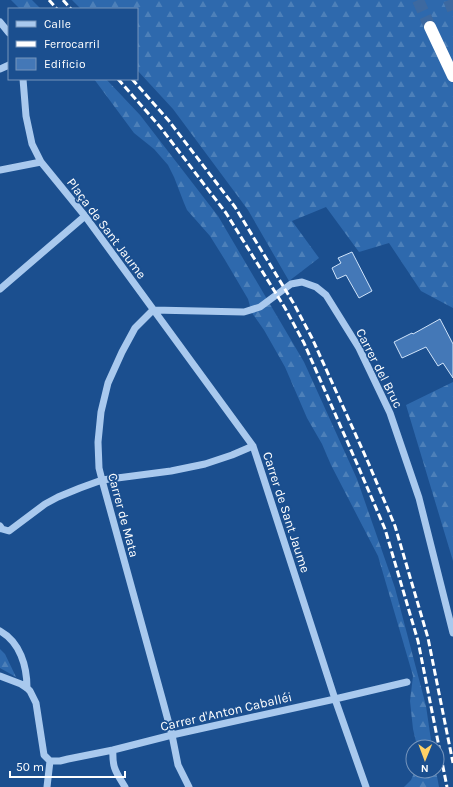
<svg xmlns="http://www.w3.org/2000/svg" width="453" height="787" viewBox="0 0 453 787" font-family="Karla,sans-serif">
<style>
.forest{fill:url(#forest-firs)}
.building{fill:#4478b7;stroke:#cfe3fa}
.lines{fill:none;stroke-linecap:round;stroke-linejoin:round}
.highway-tunnel{stroke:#3d69a0;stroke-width:12;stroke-dasharray:12 6;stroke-linecap:butt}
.minor{stroke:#a9c9ee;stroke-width:7}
.highway{stroke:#fff;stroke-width:12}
.rail{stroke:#fff;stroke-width:3;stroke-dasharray:7 3;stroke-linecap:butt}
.labels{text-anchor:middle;stroke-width:3.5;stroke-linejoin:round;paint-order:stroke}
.street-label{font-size:13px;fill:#fff;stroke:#1b4f8f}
</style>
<defs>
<pattern id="forest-firs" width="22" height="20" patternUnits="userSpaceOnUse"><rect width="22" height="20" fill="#2e69ad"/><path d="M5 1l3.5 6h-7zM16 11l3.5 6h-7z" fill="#4d80b9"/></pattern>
</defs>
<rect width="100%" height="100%" fill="#1b4f8f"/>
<path class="forest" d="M 11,0 L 32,0 L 41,9 L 20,9 Z
M 72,0 L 453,0 L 453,308 L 421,291 L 389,243 L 359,252 L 326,207 L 292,221 L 319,258 L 289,281 L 248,210 L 173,109 L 137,70 L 137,9 L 81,9 Z
M 94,79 L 106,79 L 140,115 L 218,216 L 304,362 L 357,479 L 395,588 L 426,706 L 432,747 L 416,747 L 416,742 L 413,729 L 410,701 L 413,676 L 378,556 L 331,465 L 322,444 L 307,418 L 285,367 L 264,330 L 252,313 L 248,299 L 225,260 L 210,236 L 187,210 L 184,203 L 174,177 L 168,165 L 154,149 L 134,133 Z
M 453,382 L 453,561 L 406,405 Z
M 0,649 L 5,654 L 16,677 L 0,668 Z
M 415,771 L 436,771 L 439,787 L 404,787 L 411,780 Z"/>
<path class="building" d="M 352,252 L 372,291 L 359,298 L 346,275 L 337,279 L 332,268 L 341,263 L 338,258 Z
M 440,319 L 453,344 L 453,378 L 443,363 L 438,366 L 426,347 L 402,358 L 394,342 L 412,333 L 413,334 Z"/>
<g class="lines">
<path class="highway-tunnel" d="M 418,0 L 430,27
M 449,0 L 453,10"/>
<path class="minor" d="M 0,22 L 9,33
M 0,69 L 9,65
M 23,79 L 26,116 L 32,144 L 41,162 L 85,216 L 253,446 L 257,458 L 335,699 L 366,787
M 0,170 L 41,162
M 0,289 L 85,216
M 153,310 L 244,312 L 260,307 L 291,284 L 302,282 L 316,287 L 326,295 L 359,348 L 390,413 L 419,498 L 453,633
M 153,310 L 135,328 L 122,352 L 108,383 L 101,412 L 98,442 L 99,468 L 102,480 L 162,698 L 172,735 L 178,765 L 189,787
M 0,526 L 2,529 L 9,531 L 45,504 L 58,497 L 80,488 L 102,480 L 171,471 L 205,464 L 232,455 L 253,446
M 0,631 C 20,642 27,666 27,688
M 0,676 L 21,684 L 27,688 L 30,691 L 36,703 L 44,755 L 50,761
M 113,750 C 112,768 116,772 125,787
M 50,761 L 60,761 L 68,759 L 113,750 L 172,735 L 335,699 L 407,682
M 47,787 L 50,761"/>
<path class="highway" d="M 430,27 L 453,76"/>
<path class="rail" d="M 49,0 L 57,9
M 63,0 L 71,9
M 118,79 L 161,128 L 226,213 L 285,308 L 304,343 L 358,466 L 385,529 L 418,641 L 447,787
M 132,79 L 169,121 L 235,207 L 294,304 L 312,338 L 368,462 L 395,526 L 428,638 L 453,763"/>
</g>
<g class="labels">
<g class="street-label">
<text transform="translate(107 228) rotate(53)" y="5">Plaça de Sant Jaume</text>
<text transform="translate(380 368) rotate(63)" y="5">Carrer del Bruc</text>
<text transform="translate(287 512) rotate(72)" y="5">Carrer de Sant Jaume</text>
<text transform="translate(124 515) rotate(75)" y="5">Carrer de Mata</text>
<text transform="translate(226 711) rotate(-13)" y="5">Carrer d'Anton Caballéi</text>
</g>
</g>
<rect x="8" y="8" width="130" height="72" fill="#1b4f8f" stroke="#7695bc"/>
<rect x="16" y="21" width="20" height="6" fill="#a9c9ee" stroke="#7695bc"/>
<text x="44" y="28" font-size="12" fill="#ffffff">Calle</text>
<rect x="16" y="41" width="20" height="6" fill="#ffffff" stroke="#7695bc"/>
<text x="44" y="48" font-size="12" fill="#ffffff">Ferrocarril</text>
<rect x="16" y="58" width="20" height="12" fill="#4478b7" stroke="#7695bc"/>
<text x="44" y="68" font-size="12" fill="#ffffff">Edificio</text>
<g transform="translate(425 759) rotate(181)"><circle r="19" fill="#1b4f8f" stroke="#7695bc"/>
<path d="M0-3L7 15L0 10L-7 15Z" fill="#ffd166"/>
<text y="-6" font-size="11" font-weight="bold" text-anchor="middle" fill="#ffffff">N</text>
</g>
<path d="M10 771v6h115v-6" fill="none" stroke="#ffffff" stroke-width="2"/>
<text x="16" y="771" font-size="12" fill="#ffffff" stroke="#1b4f8f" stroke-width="3" paint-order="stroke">50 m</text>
</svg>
